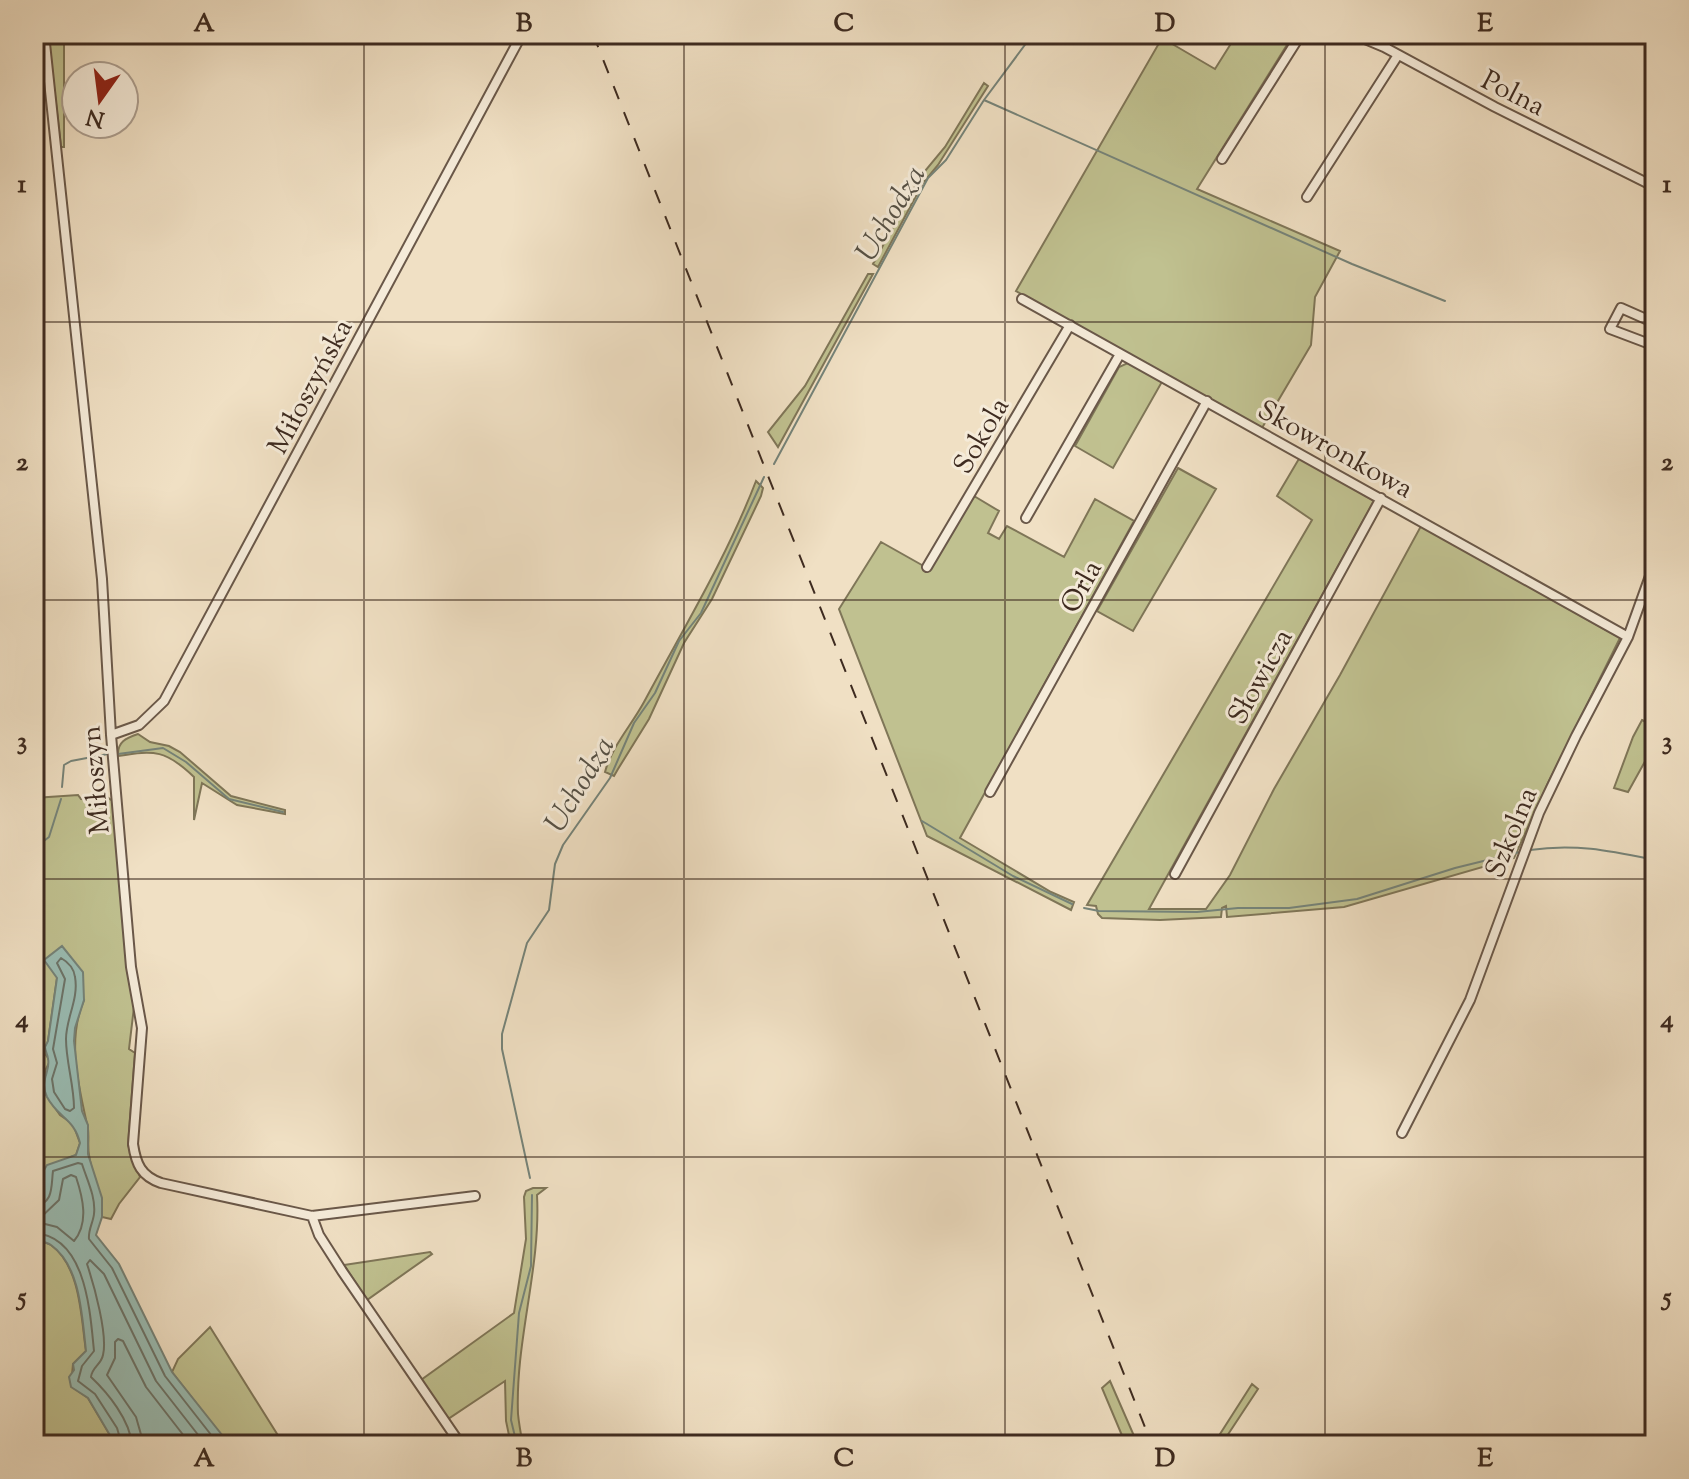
<svg xmlns="http://www.w3.org/2000/svg" width="1689" height="1479" viewBox="0 0 1689 1479" font-family="'Sorts Mill Goudy',serif">
<style>
.green{fill:#c0c190;stroke:#7f7658;stroke-width:2}
.water{fill:#9abdb4;stroke:#758379;stroke-width:2}
.lines{fill:none;stroke-linecap:round;stroke-linejoin:round}
.shore{stroke:#6c746a;stroke-width:2}
.stream{stroke:#758379;stroke-width:2}
.minor-casing{stroke:#6a5849;stroke-width:12}
.minor{stroke:#f5ebd9;stroke-width:8}
.rail{stroke:#3e2b20;stroke-width:2;stroke-dasharray:14 14;stroke-linecap:butt}
.grid{fill:none;stroke:#3e2b20;stroke-width:2;stroke-opacity:0.55}
.labels{text-anchor:middle;stroke-width:6;stroke-linejoin:round;paint-order:stroke}
.street-label{font-size:28px;fill:#3e2b20;stroke:#f5ebd9}
.water-label{font-size:30px;font-style:italic;fill:#555045;stroke:#f5ebd9}
.neatline{fill:none;stroke:#3e2b20;stroke-width:3}
.grid-label{font-size:26px;text-anchor:middle;font-weight:bold;fill:#3e2b20}
</style>
<rect width="100%" height="100%" fill="#f0e0c4"/>
<filter id="stains"><feTurbulence type="fractalNoise" baseFrequency=".0025" numOctaves="4"/><feColorMatrix values="0 0 0 0 .2 0 0 0 0 .09 0 0 0 0 .02 0 0 0 .5 -.17"/></filter>
<radialGradient id="worn" r=".72"><stop offset=".6" stop-color="#630" stop-opacity="0"/><stop offset="1" stop-color="#630" stop-opacity=".3"/></radialGradient>
<path class="green" d="M 48,34 L 62,34 L 64,42 L 64,147 L 61,147 Z
M 1237,34 L 1292,34 L 1290,40 L 1197,189 L 1340,251 L 1315,297 L 1311,345 L 1262,428 L 1016,291 L 1162,38 L 1215,69 Z
M 984,83 L 988,86 L 938,165 L 923,183 L 878,267 L 873,264 L 920,177 L 945,147 Z
M 868,274 L 873,274 L 778,447 L 768,432 L 805,386 Z
M 1130,362 L 1163,380 L 1113,468 L 1075,446 L 1119,367 Z
M 1300,457 L 1374,501 L 1149,909 L 1206,909 L 1230,875 L 1274,789 L 1340,675 L 1421,526 L 1620,638 L 1548,783 L 1514,858 L 1344,907 L 1227,917 L 1226,906 L 1222,908 L 1221,917 L 1160,920 L 1102,918 L 1098,914 L 1096,906 L 1087,905 L 1312,520 L 1277,496 Z
M 1178,468 L 1216,489 L 1133,631 L 1097,611 Z
M 756,481 L 763,488 L 761,496 L 712,599 L 684,643 L 649,719 L 618,769 L 614,776 L 605,772 C 612,746 631,726 644,702 C 683,629 726,559 756,481 Z
M 974,496 L 999,511 L 988,533 L 999,539 L 1007,526 L 1064,557 L 1095,499 L 1134,521 L 960,838 L 1051,892 L 1074,902 L 1071,910 L 927,836 L 839,609 L 881,542 L 929,569 Z
M 1642,720 L 1655,727 L 1655,740 L 1648,756 L 1628,792 L 1614,788 L 1633,737 Z
M 138,734 L 150,742 L 169,746 L 180,752 L 231,796 L 285,810 L 285,814 L 237,805 L 202,783 L 194,820 L 194,777 C 166,750 155,750 118,756 C 117,742 126,738 138,734 Z
M 103,794 L 114,802 L 128,975 L 134,1007 L 129,1049 L 135,1053 L 128,1145 L 140,1177 L 119,1204 L 111,1219 L 102,1217 C 102,1194 92,1177 89,1155 C 87,1145 90,1134 87,1124 C 78,1084 67,1039 84,1000 L 57,978 L 46,1055 L 50,1061 L 45,1071 L 46,1095 L 60,1115 L 73,1124 L 80,1143 L 76,1155 C 48,1164 49,1183 34,1203 L 34,839 L 42,829 L 34,817 L 34,798 L 78,795 L 81,799 L 92,800 L 93,796 Z
M 533,1188 L 546,1188 L 537,1195 C 541,1268 515,1341 518,1414 C 519,1424 521,1435 523,1445 L 511,1445 L 506,1421 L 505,1381 L 448,1419 L 421,1380 L 514,1313 L 526,1239 L 524,1197 L 526,1191 Z
M 34,1239 C 39,1241 46,1242 51,1245 C 81,1267 81,1318 86,1351 L 73,1364 L 71,1386 L 88,1398 L 114,1442 L 124,1445 L 34,1445 Z
M 430,1252 L 432,1254 L 367,1300 L 344,1265 Z
M 210,1327 L 284,1445 L 228,1444 L 172,1372 L 178,1359 Z
M 1110,1381 L 1138,1445 L 1126,1445 L 1102,1388 Z
M 1252,1384 L 1258,1389 L 1221,1445 L 1213,1445 Z"/>
<path class="water" d="M 62,946 L 83,972 L 84,1000 L 75,1028 L 74,1041 L 82,1111 L 88,1125 L 88,1154 L 102,1198 L 102,1217 L 96,1235 L 119,1264 L 172,1372 L 230,1445 L 124,1445 L 114,1442 L 88,1398 L 71,1387 L 69,1377 L 74,1370 L 73,1364 L 86,1351 C 82,1318 81,1266 51,1245 C 46,1242 39,1241 34,1239 L 34,1203 L 44,1191 L 44,1170 L 47,1165 L 76,1155 L 80,1143 C 74,1118 58,1118 47,1097 C 39,1080 51,1071 48,1059 C 48,1055 45,1051 45,1047 L 48,1041 L 57,978 L 44,960 Z"/>
<g class="lines">
<path class="shore" d="M 61,958 C 68,962 74,969 75,977 C 79,999 66,1018 66,1039 C 66,1062 74,1085 74,1108 L 70,1111 L 65,1109 L 54,1092 L 52,1079 L 57,1063 L 53,1049 L 65,979 L 57,963 Z
M 71,1175 L 76,1177 C 83,1198 89,1223 74,1241 L 57,1227 L 41,1223 L 38,1220 L 59,1200 L 63,1179 Z
M 34,1206 C 54,1204 51,1186 53,1171 L 78,1163 L 82,1164 C 87,1180 96,1197 94,1214 C 93,1223 88,1230 89,1239 L 112,1268 L 165,1376 L 219,1445
M 34,1233 C 86,1236 90,1311 94,1351 L 82,1366 L 78,1381 L 95,1394 L 117,1428 L 122,1445
M 132,1445 C 130,1420 108,1393 91,1377 C 92,1367 101,1365 103,1355 C 108,1335 94,1285 87,1264 L 90,1260 L 104,1274 L 156,1381 L 206,1445
M 144,1445 L 136,1417 L 107,1375 L 115,1358 L 115,1342 L 118,1339 L 123,1341 L 146,1387 L 191,1445"/>
<path class="stream" d="M 984,100 L 1352,264 L 1445,301
M 774,464 L 928,178 L 946,160 L 984,100 L 1033,34
M 118,754 L 163,748 L 186,762 L 229,799 L 283,812
M 62,787 L 64,765 L 71,761 L 108,754
M 922,821 L 1013,876 L 1072,904
M 40,844 L 49,837 L 61,799
M 1530,850 C 1575,843 1611,851 1655,860
M 1084,908 L 1099,911 L 1197,912 L 1238,908 L 1289,908 L 1357,899 L 1455,868 L 1520,852
M 530,1178 L 502,1049 L 502,1034 L 527,943 L 549,910 L 555,864 L 563,845 L 610,778 L 634,723 L 655,693 L 679,641 L 701,613 L 764,477
M 517,1445 L 511,1420 L 519,1313 L 531,1266 L 532,1195"/>
<defs>
<path id="minor" d="M 44,34 L 102,579 L 111,735 L 131,967 L 142,1028 L 133,1144 C 136,1164 141,1176 161,1183 L 312,1216 L 475,1196
M 1353,34 L 1384,47 L 1495,107 L 1655,187
M 1384,47 L 1392,34
M 1222,159 L 1301,34
M 1307,197 L 1398,55
M 1022,299 L 1628,637
M 1655,323 L 1621,308 L 1610,329 L 1655,346
M 1026,518 L 1120,354
M 927,567 L 1070,325
M 111,735 L 139,725 L 164,701 L 522,34
M 990,792 L 1207,401
M 1175,874 L 1381,498
M 1402,1133 L 1470,1000 L 1539,813 L 1576,736 L 1628,637 L 1655,562
M 312,1216 L 319,1235 L 342,1271 L 461,1445"/>
</defs>
<use href="#minor" class="minor-casing"/>
<use href="#minor" class="minor"/>
<path class="rail" d="M 593,34 L 1152,1445"/>
</g>
<path class="grid" d="M 364,34 L 364,1445M 684,34 L 684,1445M 1005,34 L 1005,1445M 1325,34 L 1325,1445M 34,322 L 1655,322M 34,600 L 1655,600M 34,879 L 1655,879M 34,1157 L 1655,1157"/>
<g class="labels">
<g class="street-label">
<text transform="translate(1514 92) rotate(27)" y="10">Polna</text>
<text transform="translate(309 386) rotate(-62)" y="10">Miłoszyńska</text>
<text transform="translate(980 435) rotate(-60)" y="10">Sokola</text>
<text transform="translate(1336 448) rotate(29)" y="10">Skowronkowa</text>
<text transform="translate(1080 586) rotate(-61)" y="10">Orla</text>
<text transform="translate(1259 676) rotate(-61)" y="10">Słowicza</text>
<text transform="translate(94 780) rotate(-95)" y="10">Miłoszyn</text>
<text transform="translate(1510 832) rotate(-68)" y="10">Szkolna</text>
</g>
<g class="water-label">
<text transform="translate(890 213) rotate(-59)" y="10">Uchodza</text>
<text transform="translate(579 784) rotate(-59)" y="10">Uchodza</text>
</g>
</g>
<rect width="1689" height="1479" fill="none" stroke="#f0e0c4" stroke-width="88"/>
<g transform="translate(100 100) rotate(194)"><circle r="38" fill="#f5ebd9" stroke="#ac9e8f" stroke-width="2"/>
<path d="M0-6L14 30L0 20L-14 30Z" fill="#8f2418"/>
<text y="-12" font-size="22" font-weight="bold" text-anchor="middle" fill="#3e2b20">N</text>
</g>
<rect x="44" y="44" width="1601" height="1391" class="neatline"/>
<g class="grid-label">
<text x="204" y="31">A</text>
<text x="524" y="31">B</text>
<text x="844" y="31">C</text>
<text x="1165" y="31">D</text>
<text x="1485" y="31">E</text>
<text x="22" y="192">1</text>
<text x="1667" y="192">1</text>
<text x="22" y="470">2</text>
<text x="1667" y="470">2</text>
<text x="22" y="749">3</text>
<text x="1667" y="749">3</text>
<text x="22" y="1027">4</text>
<text x="1667" y="1027">4</text>
<text x="22" y="1305">5</text>
<text x="1667" y="1305">5</text>
<text x="204" y="1466">A</text>
<text x="524" y="1466">B</text>
<text x="844" y="1466">C</text>
<text x="1165" y="1466">D</text>
<text x="1485" y="1466">E</text>
</g>
<rect width="100%" height="100%" filter="url(#stains)"/>
<rect width="100%" height="100%" fill="url(#worn)"/>
</svg>
